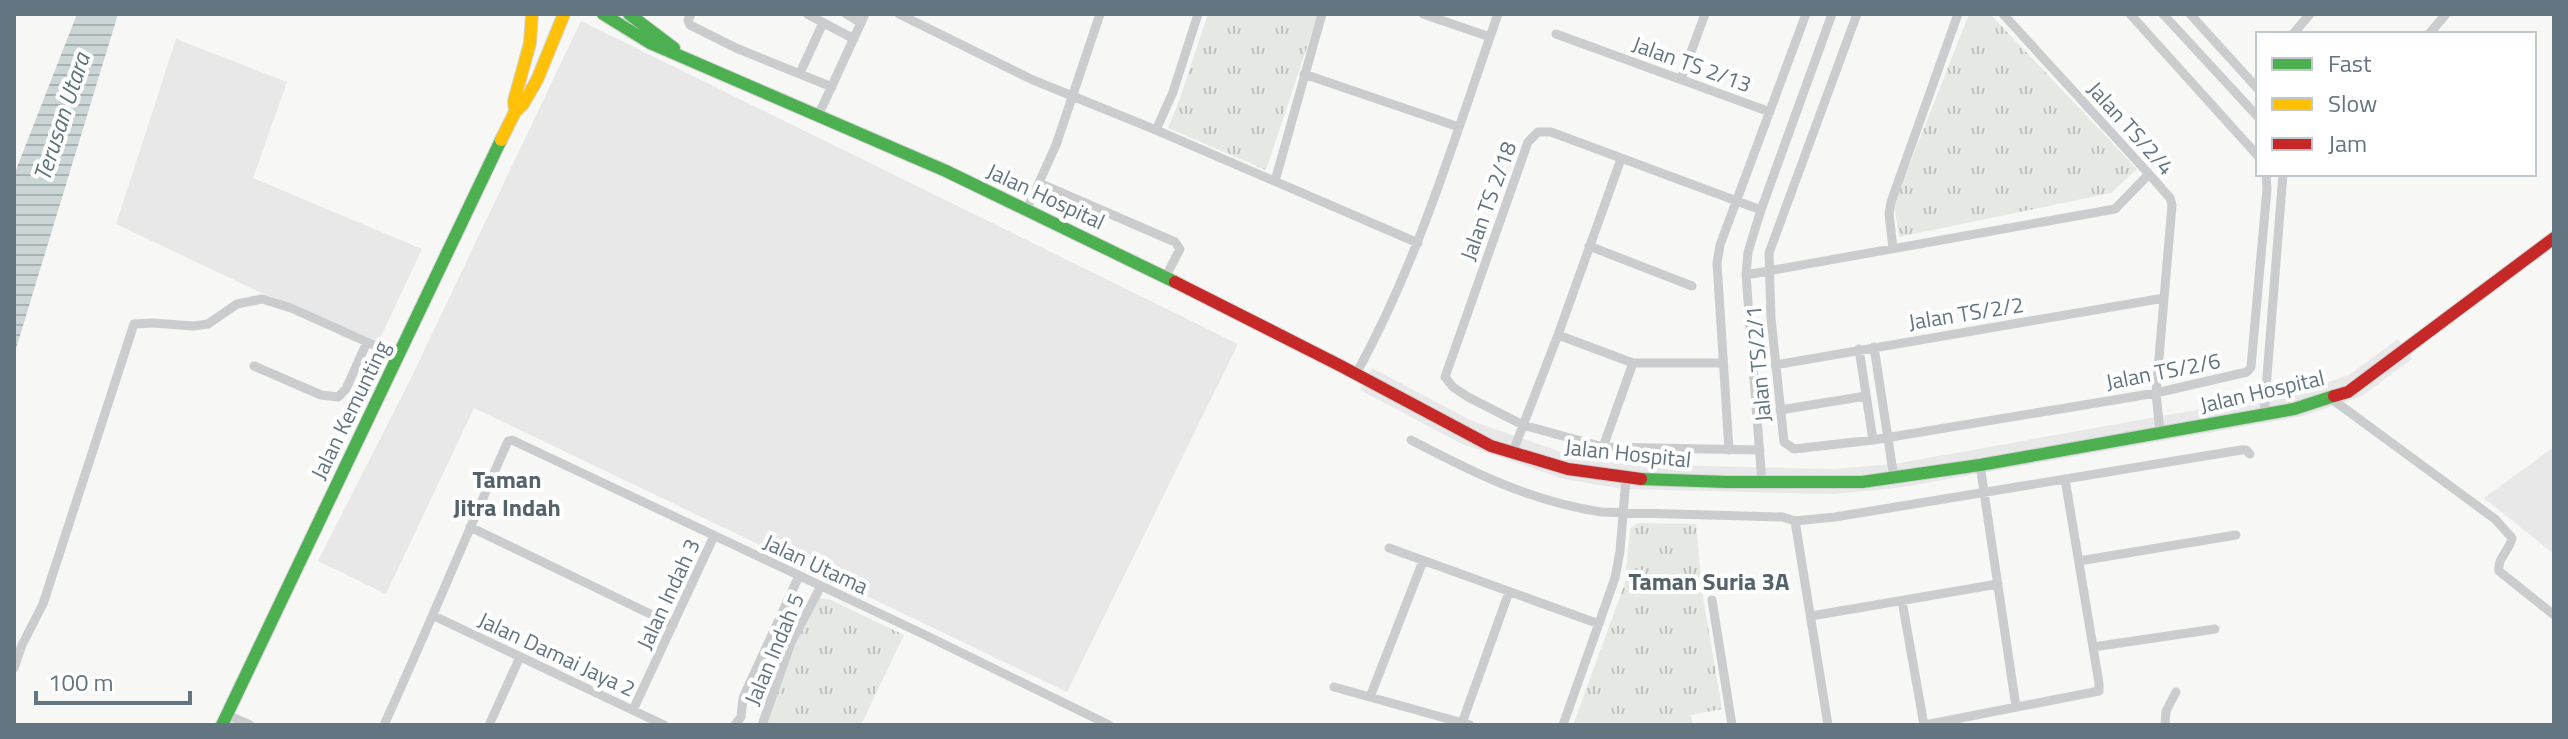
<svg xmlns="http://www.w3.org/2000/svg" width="2568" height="739" viewBox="0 0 2568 739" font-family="'Titillium Web',sans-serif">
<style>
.built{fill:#e7e8e7}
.grass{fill:url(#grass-tufts)}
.water{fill:url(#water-rules)}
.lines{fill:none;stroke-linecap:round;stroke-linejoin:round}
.fast-casing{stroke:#d3d4d5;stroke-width:14}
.slow-casing{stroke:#d3d4d5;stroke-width:14}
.jam-casing{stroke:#d3d4d5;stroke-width:14}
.street{stroke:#cbcccd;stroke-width:9}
.fast{stroke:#4caf50;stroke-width:12}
.slow{stroke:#ffc107;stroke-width:12}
.jam{stroke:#c62828;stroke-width:12}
.labels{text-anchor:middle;stroke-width:8;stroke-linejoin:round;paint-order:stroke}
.street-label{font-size:22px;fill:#627580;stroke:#fff}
.water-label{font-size:24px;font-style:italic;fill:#5d757b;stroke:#fff}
.neighbourhood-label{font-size:24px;font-weight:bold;fill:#54626b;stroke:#fff}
</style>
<defs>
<pattern id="grass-tufts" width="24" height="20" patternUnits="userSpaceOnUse" patternTransform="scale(2)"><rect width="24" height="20" fill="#e6e9e3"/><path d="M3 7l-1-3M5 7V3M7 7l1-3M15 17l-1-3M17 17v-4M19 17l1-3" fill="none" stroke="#bec1bd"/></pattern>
<pattern id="water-rules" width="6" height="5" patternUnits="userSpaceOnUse" patternTransform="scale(2)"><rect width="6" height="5" fill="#cbd5d6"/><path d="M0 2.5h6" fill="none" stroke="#a8b1b3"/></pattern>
</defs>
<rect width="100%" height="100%" fill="#f7f7f6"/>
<path class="built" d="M 581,21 L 1238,344 L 1067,692 L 474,408 L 386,594 L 318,561 L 411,378 Z
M 176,39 L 287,82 L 253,178 L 422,249 L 376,347 L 116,224 Z
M 2398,339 L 2412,359 L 2362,396 L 2303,416 L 1897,488 L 1834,494 L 1623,489 L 1564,479 L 1462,444 L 1360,390 L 1372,368 L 1472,421 L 1570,455 L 1626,464 L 1833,469 L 1894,464 L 2297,392 L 2349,375 Z
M 2554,447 L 2554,554 L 2484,498 Z"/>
<path class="grass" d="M 1208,14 L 1318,14 L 1266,170 L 1168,128 L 1179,101 Z
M 1969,14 L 1990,14 L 2137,169 L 2111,193 L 1899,237 L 1894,204 Z
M 1637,523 L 1696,524 L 1703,597 L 1722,709 L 1691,715 L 1693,725 L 1573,725 L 1625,583 L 1630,529 Z
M 819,598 L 831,600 L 904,635 L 861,725 L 766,725 L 786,663 Z"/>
<path class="water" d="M 77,14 L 118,14 L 14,355 L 14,175 Z"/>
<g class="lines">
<defs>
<path id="fast" d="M 603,14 L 650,43 L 946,171 L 1175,282
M 629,14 L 674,48
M 1641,479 L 1727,482 L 1862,482 L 1980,465 L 2294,409 L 2334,396
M 222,725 L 501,140"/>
<path id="slow" d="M 515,112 L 514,101 L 530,43 L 532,14
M 501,140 L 515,112 L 523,104 L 537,80 L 564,14"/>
<path id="jam" d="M 1175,282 L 1341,366 L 1491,446 L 1568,469 L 1641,479
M 2334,396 L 2348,392 L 2554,238"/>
</defs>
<use href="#fast" class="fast-casing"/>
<use href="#slow" class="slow-casing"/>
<use href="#jam" class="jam-casing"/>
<path class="street" d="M 691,14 L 688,20 L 690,25 L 736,48 L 832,87
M 807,14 L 854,39
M 846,14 L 861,23
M 899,14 L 1033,80 L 1156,130 L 1418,243
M 1423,14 L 1490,37
M 1857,14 L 1769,253 L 1771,318 L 1784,442 L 1794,449 L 1873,440 L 2156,393 L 2247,372 L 2251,367 L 2267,189 L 2266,174
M 2003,14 L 2149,174 L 2170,198 L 2172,205 L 2156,393 L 2160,433
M 2130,14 L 2258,156
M 2163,14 L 2258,117
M 2190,14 L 2258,89
M 1556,34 L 1770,112
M 2293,34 L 2310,14
M 2429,34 L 2446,14
M 800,73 L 823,23
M 1304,74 L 1459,127
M 1681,79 L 1705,14
M 818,116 L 865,14
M 1156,130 L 1173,92 L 1198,14
M 1275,181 L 1322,14
M 1039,183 L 1175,242 L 1180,249 L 1166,276
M 1027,209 L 1056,145 L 1100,14
M 1589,246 L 1692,286
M 1893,248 L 1889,214 L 1891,202 L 1958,14
M 1746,275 L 2115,209 L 2149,174
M 1558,335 L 1633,363 L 1722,363
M 1874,347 L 1894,478
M 1859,349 L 1873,440
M 1775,365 L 2164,298
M 254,366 L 321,395 L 338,397 L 346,389 L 367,342
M 1356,374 C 1419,260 1455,136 1498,14
M 2329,397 L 2495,519 L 2512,538 C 2510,550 2497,558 2499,571 L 2554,615
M 1780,410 L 1866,396
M 2264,414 L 2283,174
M 1411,440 C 1474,473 1530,501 1601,512 L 1783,517 L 1795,521 L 1835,517 L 2241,450 L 2246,450 L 2250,454
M 1603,447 L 1633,363
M 1729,450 L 1717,263 L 1720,245 L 1806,14
M 1760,450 L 1603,447 L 1523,425 L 1468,397 L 1453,387 L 1445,377 L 1528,142 L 1538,132 L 1551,132 L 1761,210
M 1512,454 L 1558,335 L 1621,159
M 1980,465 L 2016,707
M 1762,483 L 1746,275 L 1748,252 L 1761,210 L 1832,14
M 1795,521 L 1828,725
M 470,527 L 673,625
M 1389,548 L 1599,624
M 2079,561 L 2236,535
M 1712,600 L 1732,725
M 1902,601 L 1924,725
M 434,616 L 664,725
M 1811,616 L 1998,584
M 2093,647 L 2215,629
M 14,668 L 22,645 L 43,604 L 134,324 L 153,323 L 193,326 L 208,324 L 237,304 L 262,299 L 291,308 L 398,356
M 1334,687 L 1470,725
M 1370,697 L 1423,561
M 633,710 L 714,536
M 227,715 L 250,725
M 1462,723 L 1509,592
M 384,725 C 427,631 466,536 508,441 L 512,440 L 921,633 L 1109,725
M 489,725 L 520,657
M 735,725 L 741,717 L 743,698 L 799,576
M 762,725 L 791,643 L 821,586
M 1563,725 L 1615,578 L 1620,551 L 1626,478
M 1925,725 L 2099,691 L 2099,683 L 2065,479
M 2165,725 L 2166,711 L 2176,692"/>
<use href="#fast" class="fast"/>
<use href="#slow" class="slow"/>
<use href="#jam" class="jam"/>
</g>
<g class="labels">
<g class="street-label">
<text transform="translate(1692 64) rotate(20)" y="8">Jalan TS 2/13</text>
<text transform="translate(2131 128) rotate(48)" y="8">Jalan TS/2/4</text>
<text transform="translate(1046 196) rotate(25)" y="8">Jalan Hospital</text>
<text transform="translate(1488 201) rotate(-70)" y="8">Jalan TS 2/18</text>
<text transform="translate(1966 313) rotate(-9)" y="8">Jalan TS/2/2</text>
<text transform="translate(1758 364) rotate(-95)" y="8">Jalan TS/2/1</text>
<text transform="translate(2163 371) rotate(-11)" y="8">Jalan TS/2/6</text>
<text transform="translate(2262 391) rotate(-13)" y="8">Jalan Hospital</text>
<text transform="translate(350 410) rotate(-64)" y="8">Jalan Kemunting</text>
<text transform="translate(1628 453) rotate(6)" y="8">Jalan Hospital</text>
<text transform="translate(816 564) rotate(25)" y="8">Jalan Utama</text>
<text transform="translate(668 594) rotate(-65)" y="8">Jalan Indah 3</text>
<text transform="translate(774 649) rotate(-67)" y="8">Jalan Indah 5</text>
<text transform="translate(557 654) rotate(25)" y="8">Jalan Damai Jaya 2</text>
</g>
<g class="water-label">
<text transform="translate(62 117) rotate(-72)" y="8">Terusan Utara</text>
</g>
<g class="neighbourhood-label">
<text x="507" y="488">Taman<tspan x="507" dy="28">Jitra Indah</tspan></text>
<text x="1709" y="590">Taman Suria 3A</text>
</g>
</g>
<rect width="2568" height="739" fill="none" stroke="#627580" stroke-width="32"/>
<rect x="2256" y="32" width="280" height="144" fill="#ffffff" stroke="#c0c8cc" stroke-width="2"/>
<rect x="2272" y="58" width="40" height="12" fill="#4caf50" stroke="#c0c8cc" stroke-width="2"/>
<text x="2328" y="72" font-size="24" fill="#627580">Fast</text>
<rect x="2272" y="98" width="40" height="12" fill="#ffc107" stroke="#c0c8cc" stroke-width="2"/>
<text x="2328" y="112" font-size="24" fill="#627580">Slow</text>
<rect x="2272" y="138" width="40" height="12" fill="#c62828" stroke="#c0c8cc" stroke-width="2"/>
<text x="2328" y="152" font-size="24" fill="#627580">Jam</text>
<path d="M36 691v12h154v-12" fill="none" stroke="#627580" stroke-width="4"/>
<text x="48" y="691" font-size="24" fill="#627580" stroke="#ffffff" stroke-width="6" paint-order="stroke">100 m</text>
</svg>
